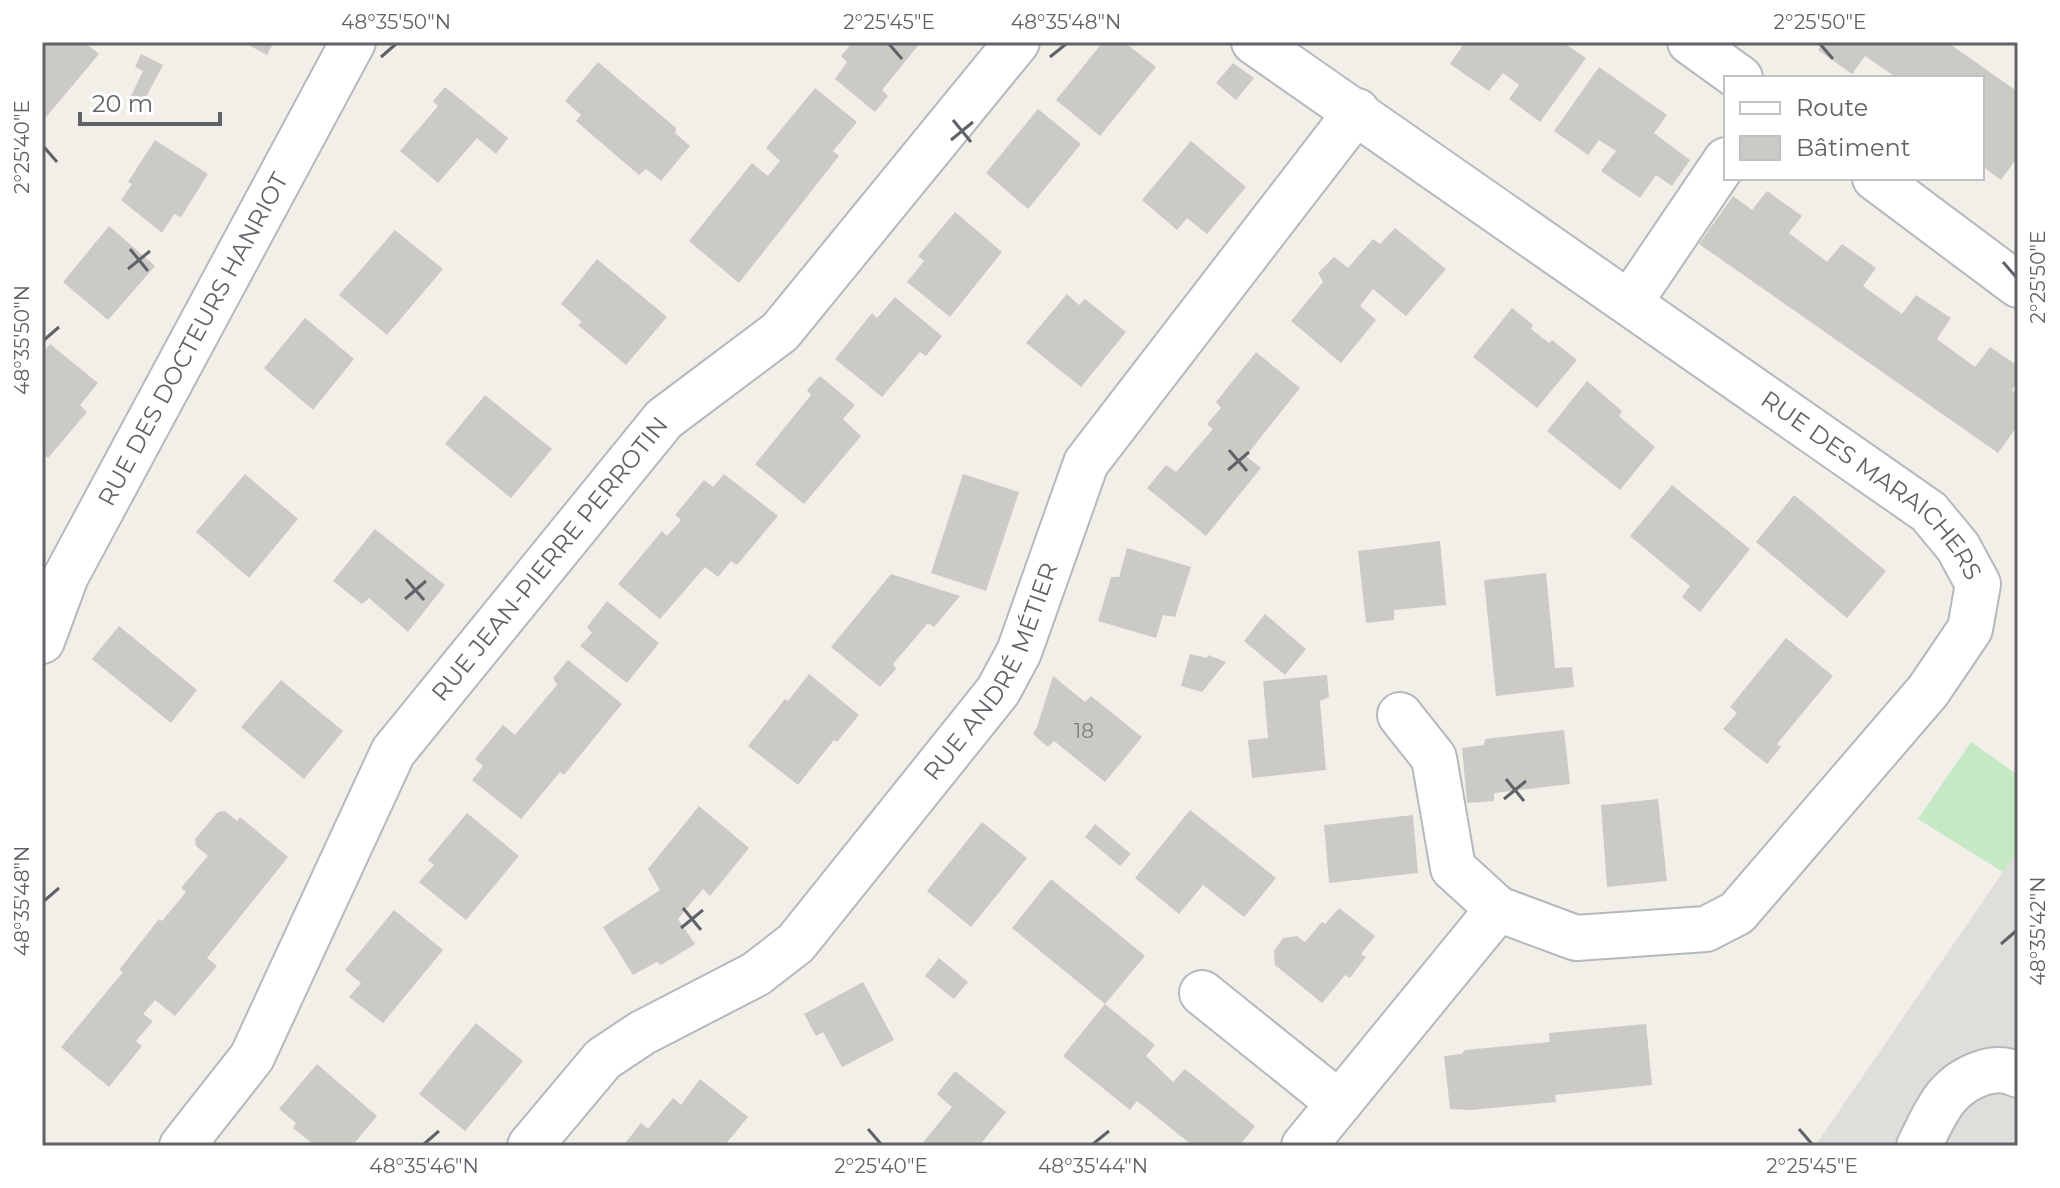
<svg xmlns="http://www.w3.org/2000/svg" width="2060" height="1188" viewBox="0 0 2060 1188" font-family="Montserrat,sans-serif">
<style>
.industrial{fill:#e0deda}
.green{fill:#c5e8c5}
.building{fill:#cccac5}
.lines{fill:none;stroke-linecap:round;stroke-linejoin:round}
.minor-casing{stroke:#b5b8bc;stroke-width:48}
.minor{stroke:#fff;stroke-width:44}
.ticks{fill:none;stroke:#5f6368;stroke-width:3}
.labels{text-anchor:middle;stroke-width:8;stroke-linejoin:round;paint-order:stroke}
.number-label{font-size:20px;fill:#7a7d7f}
.street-label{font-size:24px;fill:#5f6368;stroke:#fff}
.neatline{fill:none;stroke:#5f6368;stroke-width:3}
.ticks-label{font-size:20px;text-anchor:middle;fill:#5f6368}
</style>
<rect width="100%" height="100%" fill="#f1efe8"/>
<path class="industrial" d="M 2018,850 L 2018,1146 L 1815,1146 L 2003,872 Z"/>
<path class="green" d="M 1971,742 L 2018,775 L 2018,850 L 2003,872 L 1918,819 Z"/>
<path class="building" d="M 42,42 L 84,42 L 99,54 L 42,122 Z
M 243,42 L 274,42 L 267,55 Z
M 853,42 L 921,42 L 882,90 L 888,96 L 875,112 L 835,79 L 847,62 L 841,56 Z
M 1103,42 L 1124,42 L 1156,67 L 1100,136 L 1056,100 Z
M 1465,42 L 1562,42 L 1586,58 L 1540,122 L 1509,99 L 1519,85 L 1503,73 L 1489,91 L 1450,64 Z
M 1824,42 L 1947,42 L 2018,92 L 2018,165 L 2014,162 L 2001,180 L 1982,166 L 1982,78 L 1897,78 L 1865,56 L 1852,74 L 1818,50 Z
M 141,54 L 163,65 L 145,99 L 131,96 L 143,71 L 135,67 Z
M 598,62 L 676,128 L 675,133 L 690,146 L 661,181 L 646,169 L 639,175 L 576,121 L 581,115 L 565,101 Z
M 1233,63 L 1254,78 L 1236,100 L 1216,83 Z
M 1599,67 L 1667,115 L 1654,133 L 1690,160 L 1672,186 L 1656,175 L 1640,198 L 1601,171 L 1616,151 L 1599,140 L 1588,155 L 1554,131 Z
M 445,87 L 508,138 L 496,154 L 477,138 L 438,183 L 400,151 L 438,106 L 433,101 Z
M 815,88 L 857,122 L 833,151 L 839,156 L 739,283 L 689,241 L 752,163 L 768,176 L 780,161 L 766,148 Z
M 1038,109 L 1081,144 L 1028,209 L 986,173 Z
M 155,140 L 208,174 L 181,217 L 174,214 L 162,233 L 121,200 L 132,184 L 128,182 Z
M 1191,141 L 1246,187 L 1207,234 L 1187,218 L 1177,230 L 1142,200 Z
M 1767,191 L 1802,216 L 1789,233 L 1827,262 L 1842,244 L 1876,268 L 1863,286 L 1902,314 L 1916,295 L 1951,318 L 1937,339 L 1975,367 L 1990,347 L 2018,366 L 2018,382 L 2012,390 L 2018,395 L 2018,425 L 1998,453 L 1699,244 L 1733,196 L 1752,210 Z
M 955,212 L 1002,252 L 950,317 L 907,282 L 924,261 L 918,256 Z
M 109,226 L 155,266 L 108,320 L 63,282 Z
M 1395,228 L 1446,269 L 1406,316 L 1373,289 L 1360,306 L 1376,320 L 1341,363 L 1291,321 L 1323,282 L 1318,273 L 1334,257 L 1348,268 L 1373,239 L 1380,244 Z
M 395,230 L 443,269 L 387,335 L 339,295 Z
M 597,259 L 667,317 L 626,365 L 578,325 L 582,322 L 561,304 Z
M 1067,294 L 1079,305 L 1085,299 L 1126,332 L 1081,387 L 1026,343 Z
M 895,297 L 942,336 L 926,356 L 920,352 L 882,397 L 835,359 L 872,313 L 877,318 Z
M 1512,308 L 1533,325 L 1531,329 L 1549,343 L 1552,340 L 1577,360 L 1537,408 L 1473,357 Z
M 305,318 L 354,359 L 313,410 L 264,368 Z
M 50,344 L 98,383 L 80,405 L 87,412 L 48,458 L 42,453 L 42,353 Z
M 1256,352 L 1300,388 L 1246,456 L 1261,468 L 1206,536 L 1147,488 L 1166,465 L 1176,472 L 1213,429 L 1207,424 L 1221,408 L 1216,402 Z
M 820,376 L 855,405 L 843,419 L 861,436 L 804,504 L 755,464 L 811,395 L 807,390 Z
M 1587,381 L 1622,411 L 1619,416 L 1655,447 L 1620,490 L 1547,431 Z
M 485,395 L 552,449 L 511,498 L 445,444 Z
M 245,474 L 298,519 L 249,578 L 196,532 Z
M 724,474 L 778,516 L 737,565 L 731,561 L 718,577 L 705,567 L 660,619 L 618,584 L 662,531 L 667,536 L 681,520 L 675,515 L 704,480 L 713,487 Z
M 963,474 L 1019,492 L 986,591 L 931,573 Z
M 1672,485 L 1750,549 L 1700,612 L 1682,597 L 1690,586 L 1630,536 Z
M 1794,495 L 1886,571 L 1847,618 L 1756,542 Z
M 375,529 L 445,585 L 408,632 L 369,598 L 362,604 L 333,581 Z
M 1440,541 L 1446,605 L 1394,610 L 1394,620 L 1366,623 L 1358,551 Z
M 1127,548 L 1191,567 L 1175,617 L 1163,615 L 1156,638 L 1098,621 L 1111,577 L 1119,577 Z
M 1546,573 L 1555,668 L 1572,667 L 1574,687 L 1496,696 L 1484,580 Z
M 891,574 L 960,596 L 934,627 L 928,623 L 893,664 L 896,669 L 880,687 L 831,647 Z
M 607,601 L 659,643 L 627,683 L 580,646 L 592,633 L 587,627 Z
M 1265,614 L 1306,649 L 1285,675 L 1244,641 Z
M 119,626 L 197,690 L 171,723 L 92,659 Z
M 1786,638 L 1833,676 L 1777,744 L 1781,747 L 1767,764 L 1723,729 L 1737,713 L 1730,707 Z
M 1190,654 L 1207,658 L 1208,655 L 1226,662 L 1202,692 L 1181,686 Z
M 568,660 L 622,704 L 564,775 L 560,772 L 521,819 L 472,780 L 483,766 L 475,759 L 503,725 L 515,735 L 557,685 L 553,678 Z
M 809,674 L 859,715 L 837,742 L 834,740 L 798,785 L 748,746 L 785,699 L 788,701 Z
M 1327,675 L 1329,697 L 1320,701 L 1326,770 L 1252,778 L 1248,740 L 1268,738 L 1263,681 Z
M 1053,676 L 1085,702 L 1091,696 L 1142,737 L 1105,782 L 1054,741 L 1048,747 L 1033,734 L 1037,727 Z
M 281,680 L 343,731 L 304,779 L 241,727 Z
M 1564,730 L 1570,784 L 1494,793 L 1494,801 L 1467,803 L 1462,748 L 1484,745 L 1485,739 Z
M 1658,799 L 1667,881 L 1607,887 L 1601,805 Z
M 699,806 L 749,848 L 710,896 L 703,889 L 678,919 L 695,944 L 661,965 L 657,962 L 633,975 L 603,927 L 660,890 L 648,869 Z
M 1190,810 L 1276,878 L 1244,917 L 1203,885 L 1179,914 L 1135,878 Z
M 225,811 L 237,821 L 240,817 L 288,857 L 207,958 L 217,966 L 175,1016 L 155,1000 L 143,1014 L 153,1021 L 136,1041 L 142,1046 L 109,1087 L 61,1047 L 123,972 L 119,970 L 159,919 L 162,921 L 186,892 L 181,888 L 208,856 L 196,846 L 195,839 L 218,812 Z
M 467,813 L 519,856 L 466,920 L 419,882 L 434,865 L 428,860 Z
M 1413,815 L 1418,873 L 1329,883 L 1324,825 Z
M 982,822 L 1027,858 L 971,927 L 927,891 Z
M 1095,824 L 1131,854 L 1120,866 L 1085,837 Z
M 1051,879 L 1145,956 L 1105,1004 L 1012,928 Z
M 1339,908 L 1375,936 L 1361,954 L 1366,957 L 1350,978 L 1345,975 L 1322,1003 L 1275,965 L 1274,951 L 1283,938 L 1297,936 L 1305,942 L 1322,922 L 1325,924 Z
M 394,910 L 443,950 L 383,1023 L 349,997 L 361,983 L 345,970 Z
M 939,958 L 968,982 L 954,999 L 925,976 Z
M 863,982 L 894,1040 L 842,1067 L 823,1032 L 816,1036 L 804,1014 Z
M 1105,1004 L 1155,1045 L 1146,1056 L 1173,1082 L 1185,1069 L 1255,1126 L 1239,1146 L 1193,1146 L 1137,1101 L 1130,1110 L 1063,1056 Z
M 476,1023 L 523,1061 L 465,1131 L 419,1094 Z
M 1646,1024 L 1652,1085 L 1555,1095 L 1556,1102 L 1471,1110 L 1450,1109 L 1444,1056 L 1462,1054 L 1465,1050 L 1550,1042 L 1549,1033 Z
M 317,1064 L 377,1116 L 352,1146 L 315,1146 L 293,1128 L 296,1123 L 279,1109 Z
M 955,1071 L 1006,1112 L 979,1146 L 920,1146 L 952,1107 L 937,1094 Z
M 700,1079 L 748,1117 L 724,1146 L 623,1146 L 641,1123 L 648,1129 L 673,1098 L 681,1105 Z"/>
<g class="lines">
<defs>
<g id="minor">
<path id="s1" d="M 1254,42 L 1929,512 L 1958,547 L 1978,584 L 1970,629 L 1928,691 L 1737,913 L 1706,929 L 1576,938 L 1498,909 L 1453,868 L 1434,758 L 1400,715"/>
<path d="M 1690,42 L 1740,78"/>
<path d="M 1875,178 L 2018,285"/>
<path d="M 1630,302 L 1726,160"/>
<path id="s2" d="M 42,641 L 66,576 L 353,42"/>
<path d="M 1202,993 L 1339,1103"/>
<path id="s3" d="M 182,1146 L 252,1057 L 393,752 L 664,419 L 780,332 L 1017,42"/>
<path id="s4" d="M 530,1146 L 603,1059 L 642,1033 L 756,974 L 796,943 L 998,691 L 1019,652 L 1086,463 L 1357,111"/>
<path d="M 1304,1146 L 1498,909"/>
<path d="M 1919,1146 C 1936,1113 1944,1086 1982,1073 C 1994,1069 2007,1069 2018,1075"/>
</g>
</defs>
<use href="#minor" class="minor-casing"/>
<use href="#minor" class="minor"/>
</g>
<path class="ticks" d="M 889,44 L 902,59M 1820,44 L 1833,59M 381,57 L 396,44M 1050,57 L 1066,44M 953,120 L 971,142M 951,140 L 973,122M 44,147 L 57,162M 130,249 L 148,271M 2003,262 L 2016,277M 128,269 L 150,251M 44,340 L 59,327M 1229,450 L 1247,471M 1228,470 L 1249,452M 406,579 L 424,600M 405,599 L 426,581M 1506,779 L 1524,801M 1504,799 L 1526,781M 44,901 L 59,888M 683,908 L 701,930M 681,928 L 703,910M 2001,944 L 2016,931M 868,1129 L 881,1144M 1799,1129 L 1812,1144M 424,1144 L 439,1131M 1093,1144 L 1109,1131"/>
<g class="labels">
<g class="number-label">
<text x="1084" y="738">18</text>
</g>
<g class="street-label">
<text dy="8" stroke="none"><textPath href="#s2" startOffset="338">RUE DES DOCTEURS HANRIOT</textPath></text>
<text dy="8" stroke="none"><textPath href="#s1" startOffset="762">RUE DES MARAICHERS</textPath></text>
<text dy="8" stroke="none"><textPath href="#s3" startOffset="698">RUE JEAN-PIERRE PERROTIN</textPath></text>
<text dy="8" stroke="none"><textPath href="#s4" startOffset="676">RUE ANDRÉ MÉTIER</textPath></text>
</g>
</g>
<rect width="2060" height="1188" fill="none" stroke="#ffffff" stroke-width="88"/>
<rect x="1724" y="76" width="260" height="104" fill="#ffffff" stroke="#bfc1c3" stroke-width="2"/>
<rect x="1740" y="102" width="40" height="12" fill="#ffffff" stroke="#bfc1c3" stroke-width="2"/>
<text x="1796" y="116" font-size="24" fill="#5f6368">Route</text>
<rect x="1740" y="136" width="40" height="24" fill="#cccac5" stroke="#bfc1c3" stroke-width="2"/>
<text x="1796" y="156" font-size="24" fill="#5f6368">Bâtiment</text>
<path d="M80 112v12h140v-12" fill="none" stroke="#5f6368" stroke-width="4"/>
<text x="92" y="112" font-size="24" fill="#5f6368" stroke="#ffffff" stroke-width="6" paint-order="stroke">20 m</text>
<rect x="44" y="44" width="1972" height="1100" class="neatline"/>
<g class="ticks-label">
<text x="396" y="29">48°35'50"N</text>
<text x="889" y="29">2°25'45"E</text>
<text x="1066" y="29">48°35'48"N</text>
<text x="1820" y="29">2°25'50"E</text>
<text transform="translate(22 147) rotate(-90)" y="7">2°25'40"E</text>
<text transform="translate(2038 277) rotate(-90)" y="7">2°25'50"E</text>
<text transform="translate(22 340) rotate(-90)" y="7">48°35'50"N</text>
<text transform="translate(22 901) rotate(-90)" y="7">48°35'48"N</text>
<text transform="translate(2038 931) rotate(-90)" y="7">48°35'42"N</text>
<text x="424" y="1173">48°35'46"N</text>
<text x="881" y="1173">2°25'40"E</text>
<text x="1093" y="1173">48°35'44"N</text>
<text x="1812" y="1173">2°25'45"E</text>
</g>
</svg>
